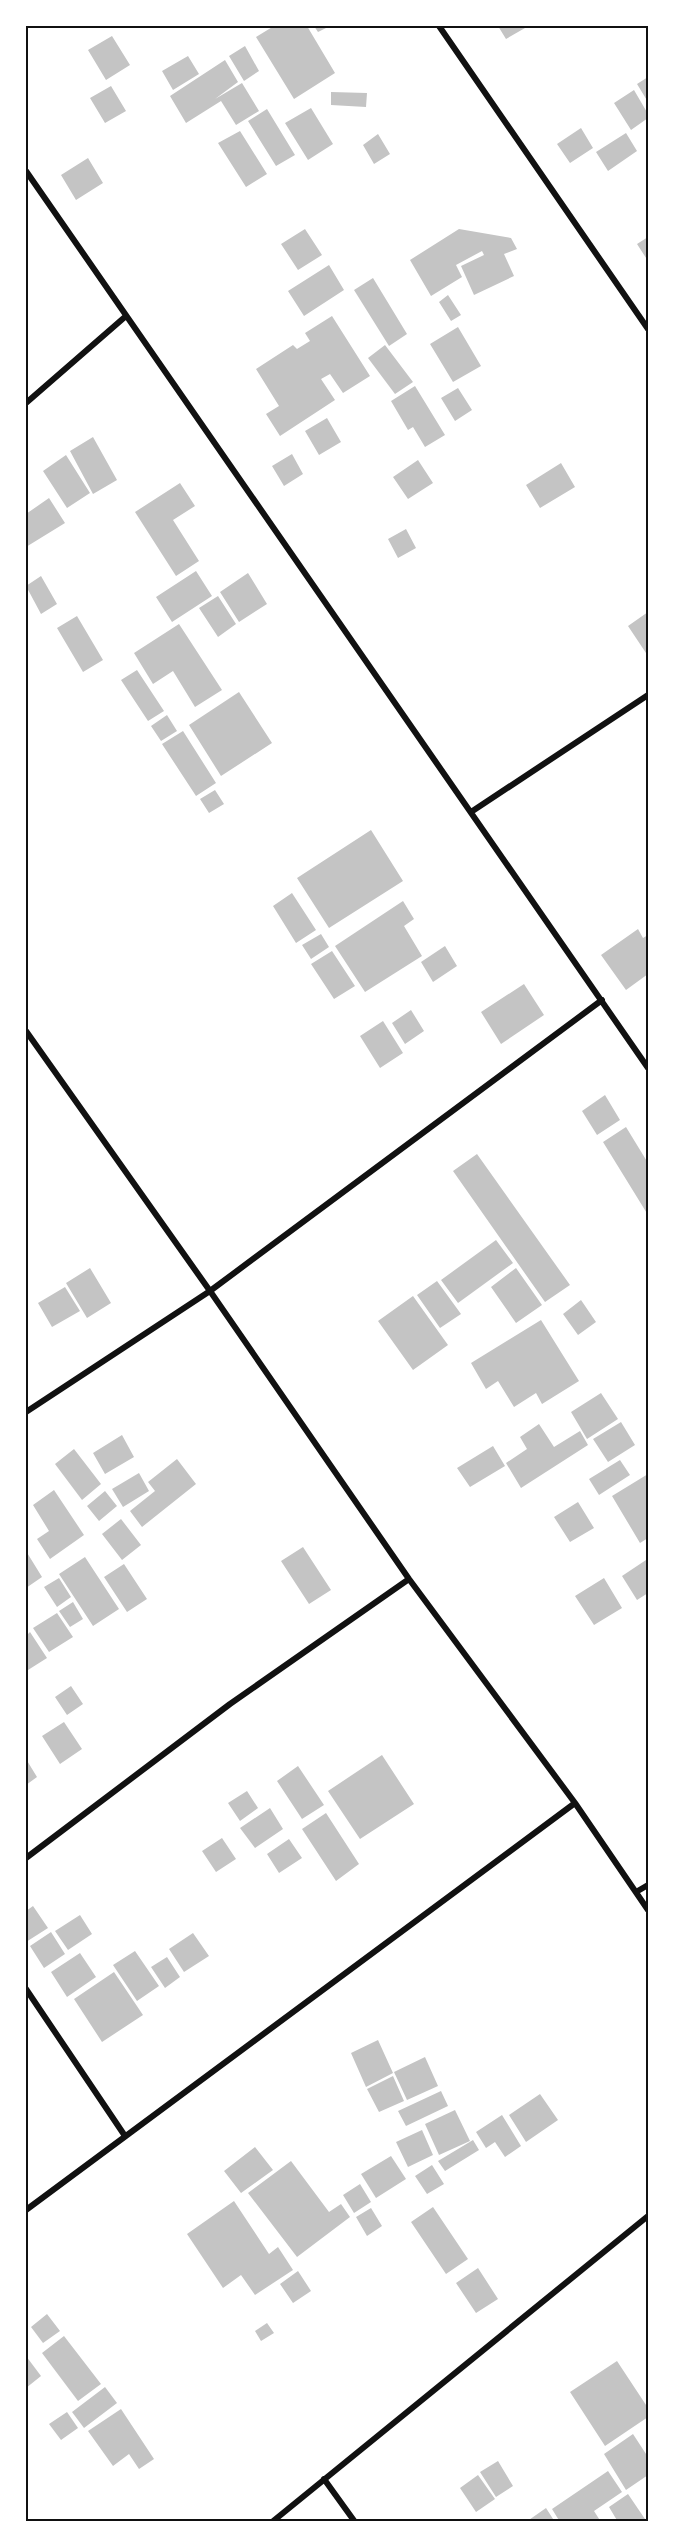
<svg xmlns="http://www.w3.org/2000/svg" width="674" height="2547" viewBox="0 0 674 2547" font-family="Figtree,sans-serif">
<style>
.building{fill:#c4c4c4}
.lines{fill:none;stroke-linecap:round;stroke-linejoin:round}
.minor{stroke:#111;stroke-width:6}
.neatline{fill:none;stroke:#111;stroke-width:2}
</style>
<rect width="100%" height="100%" fill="#fff"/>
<path class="building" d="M 274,26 L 307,26 L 335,73 L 294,99 L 256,37 Z
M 314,26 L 330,26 L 318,32 Z
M 498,26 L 524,26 L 525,28 L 506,39 Z
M 112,36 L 130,65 L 106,80 L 88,50 Z
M 245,46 L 259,71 L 244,81 L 229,56 Z
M 188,56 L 199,74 L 173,90 L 162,71 Z
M 225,60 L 238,82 L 215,99 L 242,83 L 259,111 L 236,125 L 221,101 L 186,123 L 170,96 Z
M 648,77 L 648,102 L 637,84 Z
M 111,86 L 126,111 L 105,123 L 90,98 Z
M 634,90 L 648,114 L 648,118 L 631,130 L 614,103 Z
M 331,92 L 367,93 L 366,107 L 331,105 Z
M 311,108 L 333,144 L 308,160 L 285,123 Z
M 267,109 L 295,155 L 276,166 L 248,121 Z
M 581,128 L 593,148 L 570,163 L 557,144 Z
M 240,131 L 267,174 L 246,187 L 218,143 Z
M 626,133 L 637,151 L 608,171 L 596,152 Z
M 378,134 L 390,154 L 374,164 L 363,145 Z
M 88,158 L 103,183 L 76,200 L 61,175 Z
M 305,229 L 322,255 L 298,270 L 281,244 Z
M 459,229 L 511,238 L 517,249 L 504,254 L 514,276 L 474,295 L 461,266 L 484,255 L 482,251 L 456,265 L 462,277 L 431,296 L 410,260 Z
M 648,237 L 648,261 L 637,244 Z
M 329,265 L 344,290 L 304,316 L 288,291 Z
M 373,278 L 407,334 L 389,346 L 354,290 Z
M 448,295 L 461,315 L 451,321 L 439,302 Z
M 332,316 L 370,376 L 343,393 L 330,374 L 321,379 L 335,400 L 280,436 L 266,414 L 279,406 L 256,369 L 293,345 L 297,349 L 310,341 L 305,333 Z
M 458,327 L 481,366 L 453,382 L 430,344 Z
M 385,345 L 413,382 L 395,394 L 368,358 Z
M 415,386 L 445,435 L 425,447 L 413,427 L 408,430 L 391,401 Z
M 458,388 L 472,410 L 455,421 L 441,398 Z
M 327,418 L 341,442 L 319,455 L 305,431 Z
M 93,437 L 117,480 L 93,494 L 70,451 Z
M 292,454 L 303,474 L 284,486 L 272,466 Z
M 66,455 L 90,493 L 67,508 L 43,471 Z
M 418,460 L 433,483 L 408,499 L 393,477 Z
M 561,463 L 575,487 L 540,508 L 526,485 Z
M 180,483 L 195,506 L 173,520 L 199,561 L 176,576 L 135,512 Z
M 49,498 L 65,523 L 26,547 L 26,514 Z
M 406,529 L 416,548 L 398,558 L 388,539 Z
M 196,571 L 212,596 L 172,622 L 156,597 Z
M 248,573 L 267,604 L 239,622 L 220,592 Z
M 41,576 L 57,604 L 41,614 L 26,586 Z
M 218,596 L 236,624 L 218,637 L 199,608 Z
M 648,612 L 648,656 L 628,626 Z
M 77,616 L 103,660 L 83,672 L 57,628 Z
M 179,624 L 222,690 L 195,707 L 173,671 L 153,684 L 134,653 Z
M 137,670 L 164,711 L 148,721 L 121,680 Z
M 239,692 L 272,743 L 221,776 L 189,725 Z
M 167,715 L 177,731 L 161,741 L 151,726 Z
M 183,731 L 216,783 L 196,796 L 162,744 Z
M 215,790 L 224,804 L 209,813 L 200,799 Z
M 371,830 L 403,881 L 329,928 L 297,878 Z
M 292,893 L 316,930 L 296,943 L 273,906 Z
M 403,901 L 414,919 L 404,926 L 422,956 L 365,992 L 335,946 Z
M 638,929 L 643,938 L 648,935 L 648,974 L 626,990 L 601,955 Z
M 321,934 L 329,947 L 311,959 L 302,945 Z
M 445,946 L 457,966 L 433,982 L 421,962 Z
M 332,951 L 355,986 L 334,999 L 311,964 Z
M 524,984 L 544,1015 L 501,1044 L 481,1012 Z
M 411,1010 L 424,1031 L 405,1044 L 392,1023 Z
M 383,1021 L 403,1053 L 380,1068 L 360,1036 Z
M 605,1095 L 620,1120 L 597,1135 L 582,1111 Z
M 626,1127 L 648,1163 L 648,1215 L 603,1142 Z
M 477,1154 L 570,1285 L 545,1302 L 453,1171 Z
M 496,1240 L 513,1263 L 458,1303 L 441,1280 Z
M 90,1268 L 111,1303 L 87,1318 L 66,1283 Z
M 516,1268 L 542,1305 L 516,1323 L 491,1287 Z
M 437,1281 L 461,1314 L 440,1328 L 417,1295 Z
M 65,1287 L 80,1311 L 52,1327 L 38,1303 Z
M 413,1296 L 448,1345 L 413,1370 L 378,1321 Z
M 581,1300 L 596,1322 L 578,1335 L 563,1314 Z
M 541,1320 L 579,1381 L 542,1404 L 536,1393 L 514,1407 L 498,1381 L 486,1389 L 471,1363 Z
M 601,1393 L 618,1419 L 587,1439 L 571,1412 Z
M 621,1422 L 635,1445 L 608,1462 L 593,1439 Z
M 539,1424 L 554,1447 L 580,1431 L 588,1445 L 521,1488 L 506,1463 L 527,1449 L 520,1437 Z
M 122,1435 L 134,1457 L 105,1474 L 93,1453 Z
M 493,1446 L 505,1466 L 470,1487 L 457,1468 Z
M 74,1449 L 101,1484 L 82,1500 L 55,1464 Z
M 177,1459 L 196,1484 L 142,1527 L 130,1511 L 155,1491 L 148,1482 Z
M 620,1460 L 630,1475 L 599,1495 L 589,1479 Z
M 139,1473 L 149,1491 L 123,1507 L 112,1489 Z
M 648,1474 L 648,1538 L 640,1543 L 612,1496 Z
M 54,1490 L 84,1535 L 50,1559 L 37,1539 L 49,1531 L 33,1505 Z
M 105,1491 L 117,1506 L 99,1521 L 87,1506 Z
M 578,1502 L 594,1528 L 570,1542 L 554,1517 Z
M 121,1519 L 141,1545 L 122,1560 L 102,1534 Z
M 303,1547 L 331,1590 L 309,1604 L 281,1561 Z
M 26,1551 L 42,1577 L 26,1588 Z
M 85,1557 L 119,1609 L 93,1626 L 59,1574 Z
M 646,1560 L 648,1564 L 648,1593 L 637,1600 L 622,1576 Z
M 124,1564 L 147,1599 L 127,1612 L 104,1577 Z
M 59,1578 L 71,1597 L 57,1607 L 44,1587 Z
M 604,1578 L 622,1608 L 594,1625 L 575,1596 Z
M 73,1602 L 83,1619 L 70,1627 L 59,1611 Z
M 57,1613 L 73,1637 L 49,1652 L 33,1628 Z
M 30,1632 L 47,1658 L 28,1670 L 26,1666 L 26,1636 Z
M 71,1686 L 83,1704 L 67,1715 L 55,1697 Z
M 64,1722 L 82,1749 L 60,1764 L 42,1736 Z
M 382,1755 L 414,1804 L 360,1839 L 328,1791 Z
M 26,1759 L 37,1777 L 26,1785 Z
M 298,1766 L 324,1805 L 302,1819 L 277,1781 Z
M 247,1791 L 258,1808 L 240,1821 L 228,1803 Z
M 270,1808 L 283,1829 L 255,1848 L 240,1828 Z
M 326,1813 L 359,1864 L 336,1881 L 302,1829 Z
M 222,1838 L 236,1859 L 216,1872 L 202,1851 Z
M 289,1839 L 302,1858 L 279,1873 L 267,1854 Z
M 33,1906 L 48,1928 L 26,1942 L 26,1911 Z
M 80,1915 L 92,1934 L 68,1950 L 55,1931 Z
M 51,1932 L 65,1954 L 44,1968 L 30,1946 Z
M 193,1933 L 209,1956 L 184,1972 L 169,1949 Z
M 135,1951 L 159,1986 L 137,2001 L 113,1965 Z
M 80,1953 L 96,1977 L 67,1997 L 51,1972 Z
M 167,1957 L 180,1977 L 165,1988 L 151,1967 Z
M 114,1972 L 143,2015 L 102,2042 L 74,1999 Z
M 378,2040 L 393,2073 L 366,2087 L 351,2053 Z
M 425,2057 L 438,2086 L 407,2100 L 394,2072 Z
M 393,2076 L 404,2101 L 379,2112 L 367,2089 Z
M 441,2091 L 448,2106 L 406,2126 L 398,2111 Z
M 540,2094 L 558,2120 L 526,2142 L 509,2115 Z
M 455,2110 L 470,2141 L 439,2155 L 425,2124 Z
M 502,2115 L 521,2146 L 505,2157 L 495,2142 L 486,2148 L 476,2132 Z
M 422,2130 L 433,2155 L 408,2167 L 396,2142 Z
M 473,2140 L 479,2150 L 445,2171 L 438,2161 Z
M 255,2147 L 273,2170 L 241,2193 L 224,2171 Z
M 391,2156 L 406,2179 L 376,2198 L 361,2174 Z
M 291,2161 L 329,2212 L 341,2204 L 350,2217 L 297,2257 L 248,2193 Z
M 432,2165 L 444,2184 L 427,2194 L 415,2176 Z
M 360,2184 L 371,2202 L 354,2213 L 343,2195 Z
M 234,2201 L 269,2254 L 278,2247 L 293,2270 L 255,2295 L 241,2275 L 223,2288 L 187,2234 Z
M 433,2207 L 468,2259 L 446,2274 L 411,2222 Z
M 371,2208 L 382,2226 L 367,2236 L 356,2217 Z
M 478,2268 L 498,2299 L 476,2313 L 456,2283 Z
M 298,2271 L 311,2291 L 293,2303 L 280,2284 Z
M 47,2314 L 60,2331 L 43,2343 L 31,2327 Z
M 267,2323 L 274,2333 L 261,2341 L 255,2331 Z
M 64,2336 L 101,2384 L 78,2401 L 42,2353 Z
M 26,2356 L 41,2376 L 26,2388 Z
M 617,2361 L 648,2408 L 648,2417 L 605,2446 L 570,2392 Z
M 105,2387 L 117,2403 L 84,2428 L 72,2412 Z
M 121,2409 L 154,2459 L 139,2469 L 129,2454 L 113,2466 L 88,2431 Z
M 67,2412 L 78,2428 L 61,2440 L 49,2424 Z
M 633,2434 L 648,2457 L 648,2475 L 626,2490 L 604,2454 Z
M 498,2461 L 513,2486 L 496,2497 L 480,2472 Z
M 608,2471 L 622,2492 L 594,2511 L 601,2522 L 560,2522 L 552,2509 Z
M 478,2475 L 495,2499 L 476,2512 L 460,2488 Z
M 628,2494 L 647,2522 L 618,2522 L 609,2507 Z
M 546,2508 L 555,2522 L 526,2522 Z"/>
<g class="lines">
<path class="minor" d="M 439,26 L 648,329
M 26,171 L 648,1068
M 26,403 L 126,316
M 471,812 L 648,695
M 26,1031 L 210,1291 L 409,1579 L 575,1803 L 648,1910
M 26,1412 L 210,1291 L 602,1000
M 26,1858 L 230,1704 L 409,1579
M 636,1892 L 648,1885
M 26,1989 L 125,2136
M 26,2210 L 575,1803
M 324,2479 L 355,2522
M 272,2522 L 648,2216"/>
</g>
<rect width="674" height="2547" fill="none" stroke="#ffffff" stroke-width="54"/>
<rect x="27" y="27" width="620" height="2493" class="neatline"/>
</svg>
